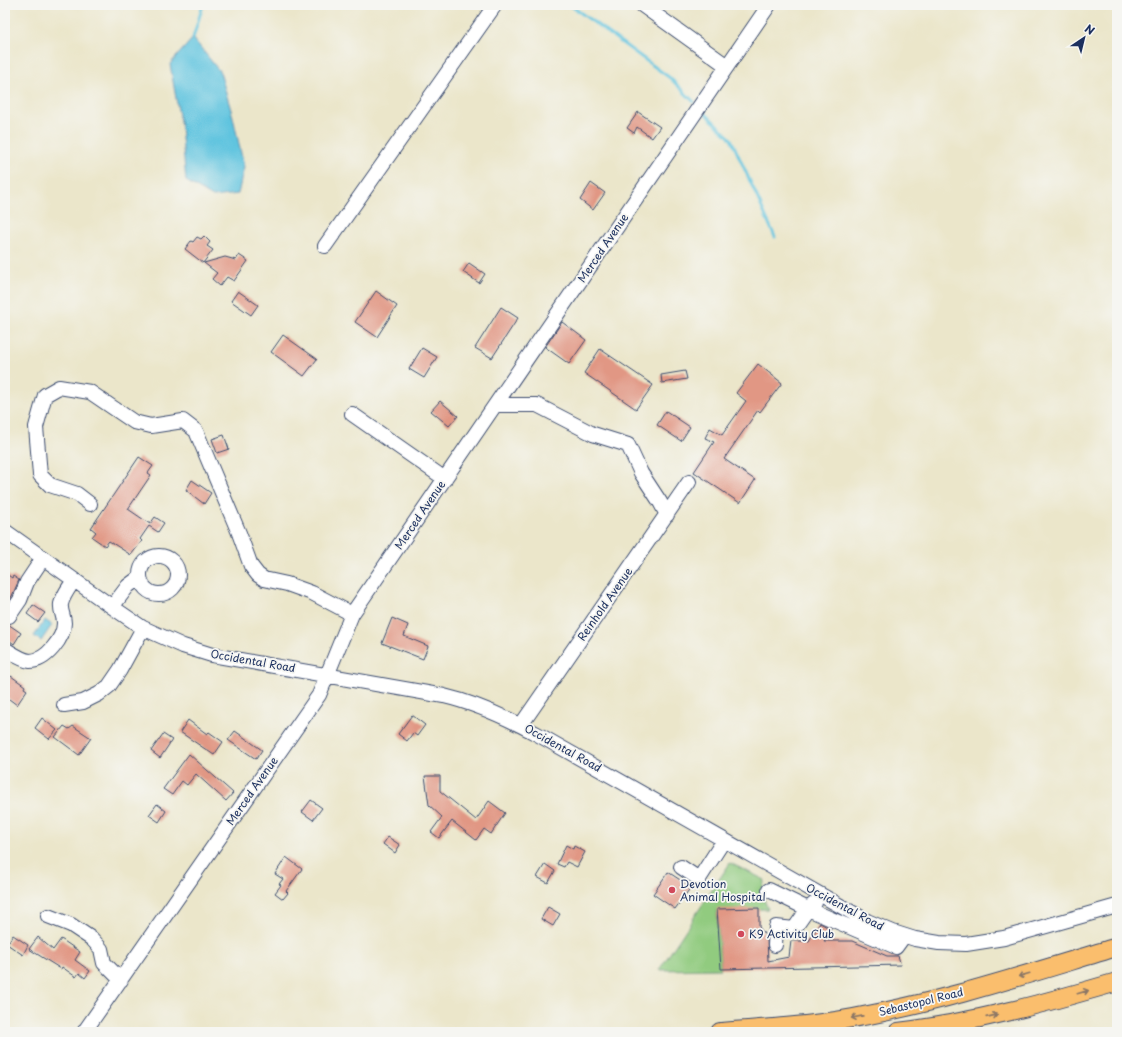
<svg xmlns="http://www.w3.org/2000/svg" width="1122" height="1037" viewBox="0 0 1122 1037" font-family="'Playpen Sans',sans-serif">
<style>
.green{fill:#91cb7f;stroke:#567d6e}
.water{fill:#61c4df;stroke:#3e7a9e}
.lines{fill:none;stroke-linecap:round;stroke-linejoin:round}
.stream{stroke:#61c4df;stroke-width:3}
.building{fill:#e19784}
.minor-casing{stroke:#3a4a6e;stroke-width:16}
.major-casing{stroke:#3a4a6e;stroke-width:20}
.minor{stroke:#fff;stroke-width:14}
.major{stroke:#fabe6d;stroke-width:18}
.oneway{stroke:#8a7666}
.poi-dot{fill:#d1495b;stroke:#f6f6f2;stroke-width:1.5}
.labels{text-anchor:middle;stroke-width:3.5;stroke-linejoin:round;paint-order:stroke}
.street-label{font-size:11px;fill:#1b2f5e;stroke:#f6f6f2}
.poi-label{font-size:11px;fill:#1b2f5e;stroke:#f6f6f2;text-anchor:start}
</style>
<rect width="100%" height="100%" fill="#f6f6f2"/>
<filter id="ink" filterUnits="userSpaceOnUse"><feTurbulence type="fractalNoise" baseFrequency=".025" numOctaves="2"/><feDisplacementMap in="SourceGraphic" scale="8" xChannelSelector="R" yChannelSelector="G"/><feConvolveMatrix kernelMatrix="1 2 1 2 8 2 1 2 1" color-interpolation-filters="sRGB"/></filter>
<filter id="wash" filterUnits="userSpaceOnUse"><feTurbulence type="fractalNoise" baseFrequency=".012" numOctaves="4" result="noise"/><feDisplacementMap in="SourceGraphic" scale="16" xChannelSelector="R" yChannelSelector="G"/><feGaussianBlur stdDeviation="0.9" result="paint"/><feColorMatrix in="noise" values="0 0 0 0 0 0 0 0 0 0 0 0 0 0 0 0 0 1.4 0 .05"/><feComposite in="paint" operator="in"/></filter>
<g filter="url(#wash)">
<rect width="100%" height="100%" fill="#ebe6ca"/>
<path class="green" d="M 730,863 L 765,880 C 760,893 763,897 768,909 L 717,910 L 721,969 L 659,970 Z"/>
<path class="water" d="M 193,38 L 220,72 L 233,117 L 244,167 L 238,194 L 213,197 L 186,181 L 181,127 L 170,64 Z
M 45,620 L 52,625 L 41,641 L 34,636 Z"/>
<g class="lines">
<path class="stream" d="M 570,5 L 670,78 L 694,102
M 193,38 L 203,5
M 703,111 L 731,139 L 775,237"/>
</g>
<g id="blocks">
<path class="building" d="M 638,112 L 660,127 L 652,138 L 637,127 L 634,133 L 627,128 Z
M 591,183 L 605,193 L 593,210 L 580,200 Z
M 204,236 L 210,242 L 207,246 L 213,250 L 203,263 L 185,249 L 191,241 L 193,242 L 197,237 L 201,239 Z
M 239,255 L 248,261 L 234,281 L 227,277 L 220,286 L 212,279 L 217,273 L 204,263 L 225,257 L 236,260 Z
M 469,263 L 485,274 L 479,283 L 463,272 Z
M 238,291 L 258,305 L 251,315 L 231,301 Z
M 376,291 L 397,306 L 377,337 L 355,322 Z
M 501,307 L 518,318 L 492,358 L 475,348 Z
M 562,322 L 586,340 L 569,364 L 545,347 Z
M 283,335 L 317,359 L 304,376 L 271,352 Z
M 422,348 L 437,357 L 424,378 L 409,369 Z
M 600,349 L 653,385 L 636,409 L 584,373 Z
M 758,364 L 782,383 L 760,412 L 758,410 L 724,459 L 755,480 L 740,503 L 694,472 L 714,442 L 705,438 L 710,428 L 722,435 L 746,401 L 736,393 Z
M 685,371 L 687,379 L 662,383 L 661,375 Z
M 440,401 L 458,416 L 449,426 L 431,411 Z
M 666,411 L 690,427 L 681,441 L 657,425 Z
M 224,435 L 229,449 L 217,453 L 212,439 Z
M 139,457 L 153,466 L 148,473 L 151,475 L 128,509 L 150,524 L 155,517 L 164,523 L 158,532 L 149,526 L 140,539 L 142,541 L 131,555 L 109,541 L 105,546 L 92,537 L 96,532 L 91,528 Z
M 192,480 L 211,493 L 204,504 L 186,490 Z
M 5,573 L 12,578 L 13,576 L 19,580 L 12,596 L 5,607 Z
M 33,605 L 45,613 L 38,622 L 27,614 Z
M 392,618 L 408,625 L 404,636 L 428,646 L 423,659 L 382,643 Z
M 5,624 L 8,624 L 21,633 L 14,644 L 5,637 Z
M 11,676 L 25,686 L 24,688 L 27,690 L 17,705 L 5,696 L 5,684 Z
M 412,715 L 425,725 L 417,736 L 413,733 L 407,741 L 398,734 Z
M 42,718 L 57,730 L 49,739 L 35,728 Z
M 188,720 L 207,734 L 209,732 L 223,742 L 214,755 L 180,732 Z
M 64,726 L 69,729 L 73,726 L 91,738 L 79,755 L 55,737 Z
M 235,731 L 262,750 L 256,759 L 228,740 Z
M 163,734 L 172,740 L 160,758 L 151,751 Z
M 189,754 L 233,793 L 226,801 L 196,774 L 187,785 L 182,781 L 172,795 L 163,789 Z
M 425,776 L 440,776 L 440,791 L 476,820 L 489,801 L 505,813 L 491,834 L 484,829 L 476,840 L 452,821 L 439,838 L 431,832 L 442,817 L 429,805 Z
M 311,800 L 322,808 L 313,820 L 302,812 Z
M 157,804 L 166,811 L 159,822 L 149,815 Z
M 388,837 L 400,845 L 395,853 L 383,844 Z
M 566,845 L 573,849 L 574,846 L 585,852 L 577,867 L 567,862 L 564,867 L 557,864 Z
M 286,857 L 302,869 L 286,891 L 288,893 L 283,899 L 275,893 L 281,885 L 279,884 L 283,879 L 275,874 Z
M 545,864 L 555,871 L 548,883 L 537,877 Z
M 668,872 L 691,887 L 675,909 L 653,894 Z
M 548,907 L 560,914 L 553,926 L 541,919 Z
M 759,908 L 759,927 L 767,938 L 768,961 L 789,957 L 791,941 L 809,941 L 820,923 L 831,929 L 824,941 L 852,941 L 887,956 L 898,956 L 901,965 L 721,969 L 717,909 Z
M 13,935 L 28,945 L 23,955 L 7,944 Z
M 38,937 L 53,950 L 61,939 L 80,952 L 75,960 L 90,971 L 85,978 L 79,973 L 76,977 L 62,967 L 61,969 L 29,949 Z"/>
</g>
</g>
<g filter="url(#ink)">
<use href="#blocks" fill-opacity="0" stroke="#3a4a6e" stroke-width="1"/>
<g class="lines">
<defs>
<path id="minor" d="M 642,5 L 727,66
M 325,246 L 495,5
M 495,405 L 537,405 L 593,434 L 628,445 L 641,473 L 660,502 L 667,515
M 352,414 L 445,479
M 90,504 L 77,494 L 50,485 L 40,475 L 36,427 L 45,395 L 59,387 L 90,392 L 134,422 L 151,426 L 183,421 L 196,431 L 239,533 L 251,566 L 258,575 L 264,579 L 287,584 L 312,593 L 352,614
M 5,531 L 118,611 L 143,628 L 183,646 L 212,655 L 444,696 C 478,704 508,718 539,735 L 867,921 L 893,932 L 915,939 L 939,943 L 966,944 L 1004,938 L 1117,906
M140 575a19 19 0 1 1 38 0a19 19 0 1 1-38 0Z
M 112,607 L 128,586 L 140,577
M 5,616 L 9,616 L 20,600 L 27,582 L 43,558
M 5,649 C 12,653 21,660 30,661 C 46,661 64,638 64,623 C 64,616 60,611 61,604 C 63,595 69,588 74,580
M 64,705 L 83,702 L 99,694 L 109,686 L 120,670 L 143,628
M 521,725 L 689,482
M 681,867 L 699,879 L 724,840
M 769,890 L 808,909 L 896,947 L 904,936
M 48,916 L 71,925 L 92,939 L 101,949 L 104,963 L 121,980
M 775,945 L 776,927 L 794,929 L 808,909 L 815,903
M 84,1032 L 319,695 L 352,614 L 769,5"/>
<path id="major" d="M 720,1032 C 764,1029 809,1026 853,1018 C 943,1002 1030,973 1117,947
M 898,1032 C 973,1023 1045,1003 1117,982"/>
</defs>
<use href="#minor" class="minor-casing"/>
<use href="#major" class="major-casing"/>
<use href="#minor" class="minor"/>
<use href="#major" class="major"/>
</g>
<defs><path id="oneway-shaft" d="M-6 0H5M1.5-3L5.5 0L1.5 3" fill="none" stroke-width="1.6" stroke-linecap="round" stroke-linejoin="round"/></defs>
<g class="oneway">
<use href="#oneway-shaft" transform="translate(1024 975) rotate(164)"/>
<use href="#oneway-shaft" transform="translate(1083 992) rotate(-16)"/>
<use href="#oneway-shaft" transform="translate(992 1016) rotate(-13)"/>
<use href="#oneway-shaft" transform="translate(857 1017) rotate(169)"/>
</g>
</g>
<g class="poi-dot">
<circle cx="672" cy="890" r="4"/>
<circle cx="741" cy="934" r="4"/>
</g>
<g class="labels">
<g class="street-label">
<text transform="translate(603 248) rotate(-56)" y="4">Merced Avenue</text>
<text transform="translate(420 515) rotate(-56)" y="4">Merced Avenue</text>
<text transform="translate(605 604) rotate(-55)" y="4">Reinhold Avenue</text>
<text transform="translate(253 661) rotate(10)" y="4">Occidental Road</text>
<text transform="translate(563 748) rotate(29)" y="4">Occidental Road</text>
<text transform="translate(252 791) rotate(-55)" y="4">Merced Avenue</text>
<text transform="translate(845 907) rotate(28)" y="4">Occidental Road</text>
<text transform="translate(921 1002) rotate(-14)" y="4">Sebastopol Road</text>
</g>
<g class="poi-label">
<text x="680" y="888">Devotion<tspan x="680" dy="13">Animal Hospital</tspan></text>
<text x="749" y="938">K9 Activity Club</text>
</g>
</g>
<rect width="1122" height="1037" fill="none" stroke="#f6f6f2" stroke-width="20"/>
<g transform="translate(1084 38) rotate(35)" stroke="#f6f6f2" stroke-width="3" paint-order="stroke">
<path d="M0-3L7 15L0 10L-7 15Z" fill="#1b2f5e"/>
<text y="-6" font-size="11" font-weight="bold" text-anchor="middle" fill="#1b2f5e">N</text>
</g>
</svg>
